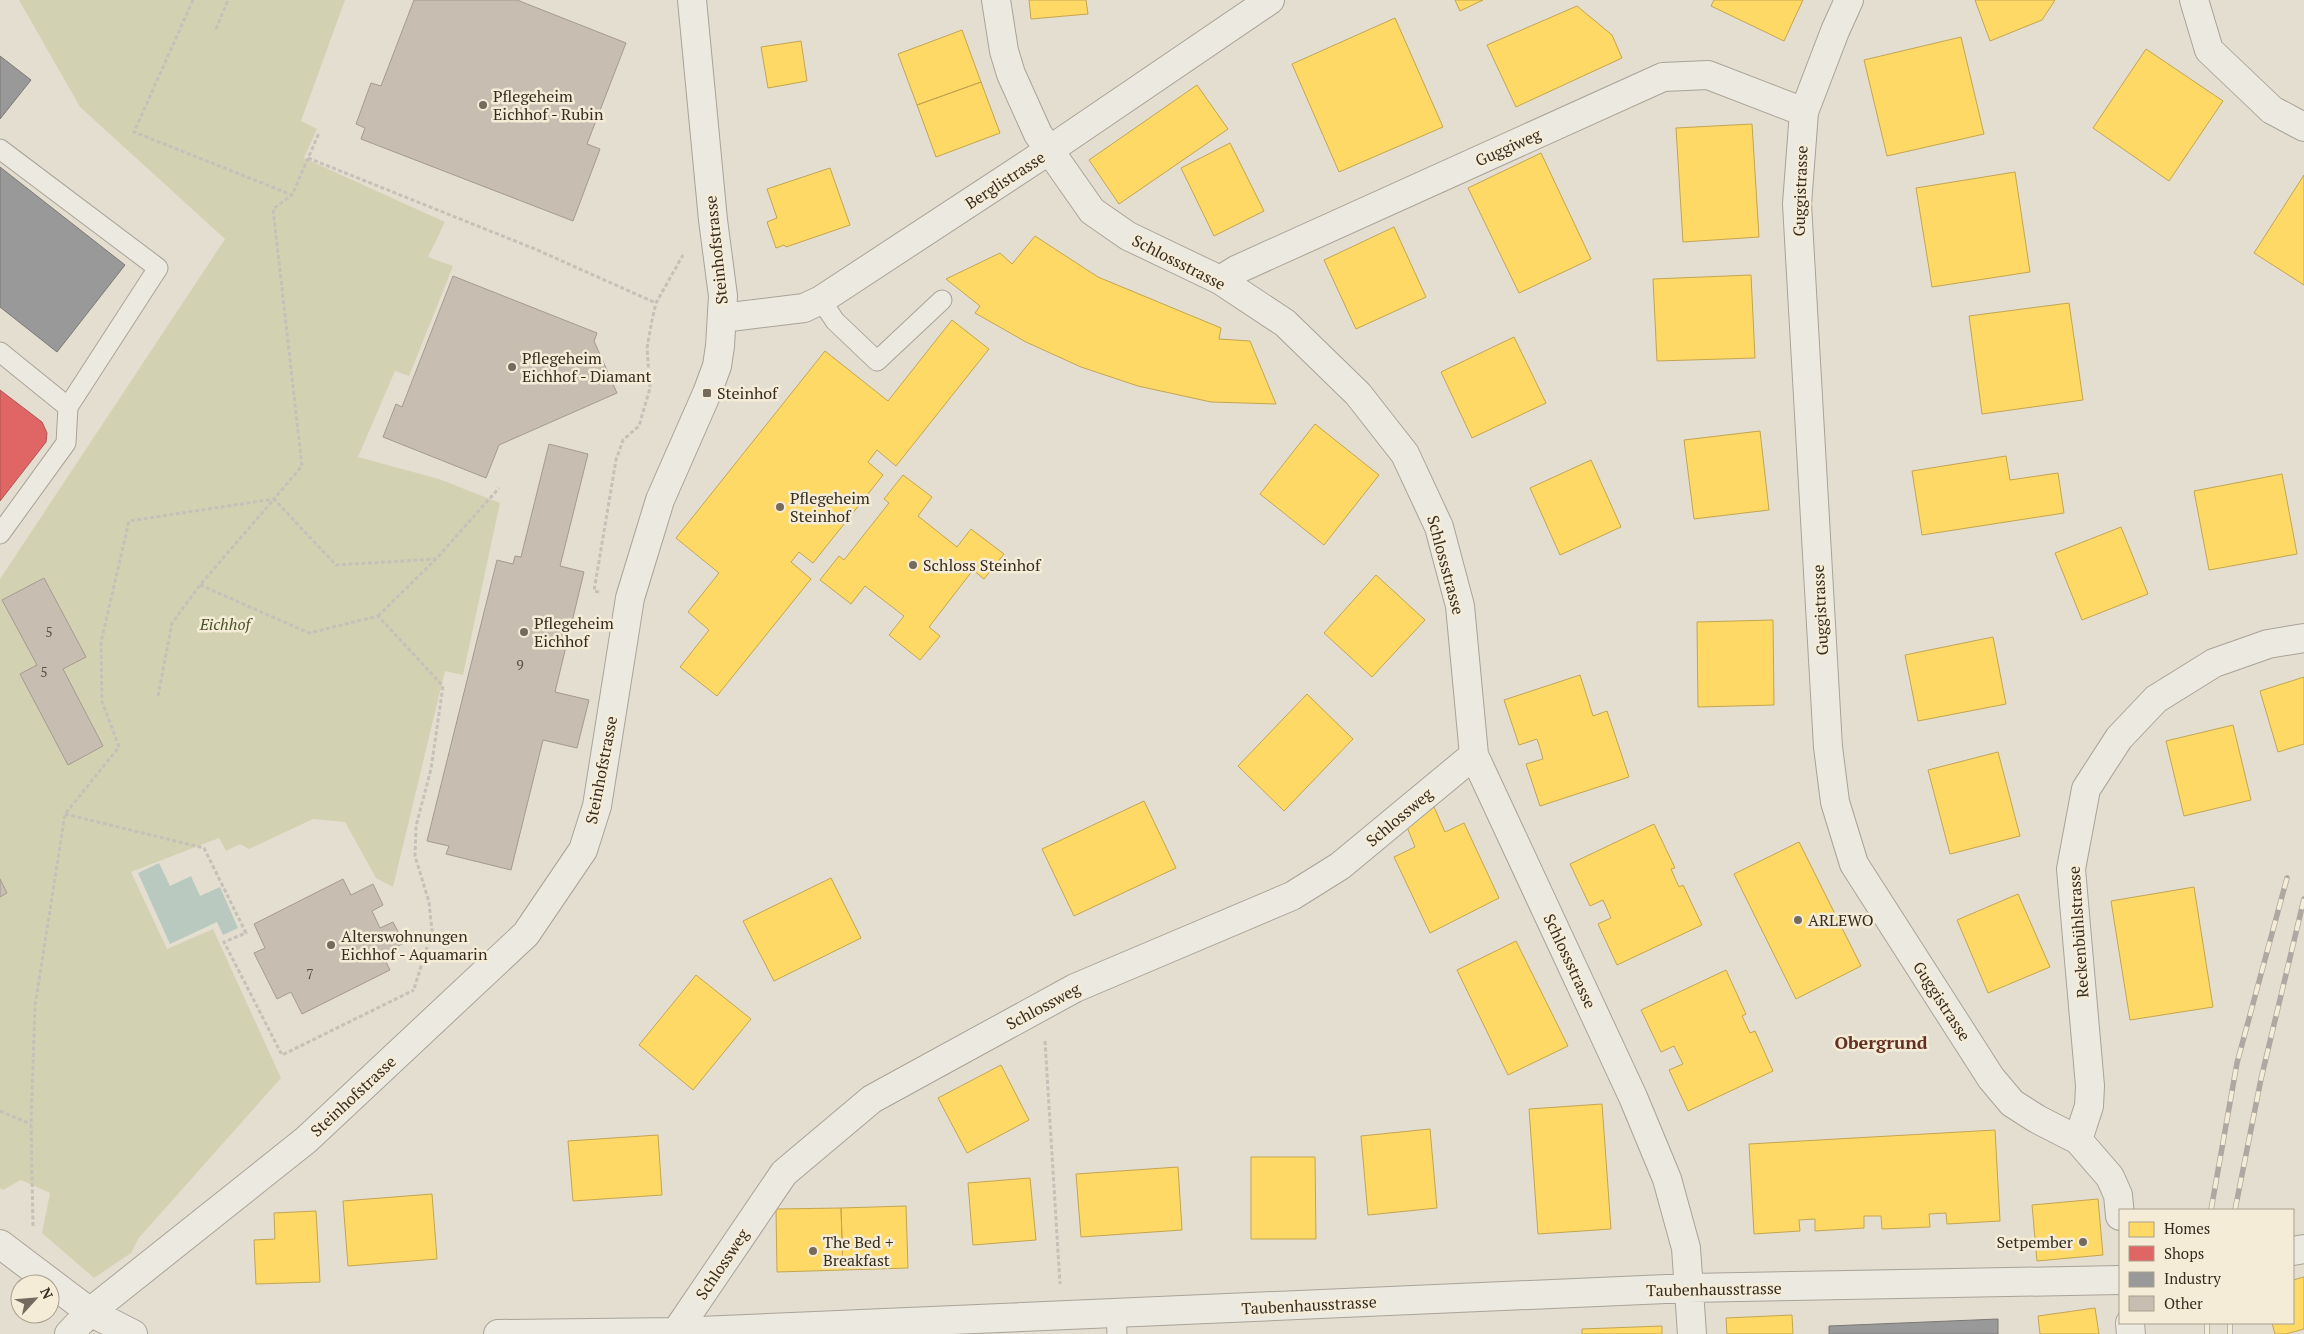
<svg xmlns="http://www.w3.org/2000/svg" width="2304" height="1334" viewBox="0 0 2304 1334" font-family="'PT Serif',serif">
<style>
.green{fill:#d2d2b3}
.water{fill:#bac9c0}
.homes{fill:#ffd966;stroke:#c3a551}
.shops{fill:#e06666;stroke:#ae5551}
.industry{fill:#999;stroke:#7c7875}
.building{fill:#c7bdb1;stroke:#a49a8f}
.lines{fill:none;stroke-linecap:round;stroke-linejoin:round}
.lane-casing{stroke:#a9a398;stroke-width:21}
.street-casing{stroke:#a9a398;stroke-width:30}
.path{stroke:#c5c0b8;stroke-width:3;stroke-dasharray:4 2.5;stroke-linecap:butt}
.lane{stroke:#ece9e1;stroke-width:19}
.street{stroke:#ece9e1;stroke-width:28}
.rail-casing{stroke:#ada8a1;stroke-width:5.5}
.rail{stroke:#f4ecd7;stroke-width:4;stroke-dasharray:11;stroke-linecap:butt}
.poi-dot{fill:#746a5e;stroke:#f4ecd7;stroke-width:2}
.labels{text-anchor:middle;stroke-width:5;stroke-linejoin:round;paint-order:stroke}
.number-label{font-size:14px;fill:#5c5045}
.poi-label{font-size:16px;fill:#382c21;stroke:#f4ecd7;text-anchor:start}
.street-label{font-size:16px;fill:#382c21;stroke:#f4ecd7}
.park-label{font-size:16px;font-style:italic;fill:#485329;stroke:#f4ecd7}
.neighbourhood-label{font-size:18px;font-weight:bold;fill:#623123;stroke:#f4ecd7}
</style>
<rect width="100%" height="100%" fill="#e4ded0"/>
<path class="green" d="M 19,0 L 345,0 L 301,121 L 317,129 L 304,158 L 445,222 L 428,257 L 453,266 L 409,376 L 395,371 L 358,457 L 439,479 L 500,503 L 463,675 L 445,671 L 393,887 L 376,878 L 345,822 L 313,819 L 249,849 L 240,844 L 226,851 L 219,838 L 131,872 L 167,949 L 213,929 L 281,1078 L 138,1239 L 131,1253 L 94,1278 L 42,1233 L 50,1193 L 21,1180 L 3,1190 L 0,1188 L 0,579 L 225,239 L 80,107 Z"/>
<path class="water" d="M 159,863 L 170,886 L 191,876 L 200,896 L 220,887 L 238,928 L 223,935 L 217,922 L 170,944 L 138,873 Z"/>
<path class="homes" d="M 1029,0 L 1086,0 L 1088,14 L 1031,19 Z
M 1455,0 L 1483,0 L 1460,11 Z
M 1714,0 L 1803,0 L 1784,41 L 1711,6 Z
M 1975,0 L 2055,0 L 2042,20 L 1990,41 Z
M 1577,6 L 1612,35 L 1622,58 L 1516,107 L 1487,45 Z
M 1395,18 L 1443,127 L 1339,172 L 1292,64 Z
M 962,30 L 981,82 L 917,105 L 898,54 Z
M 1961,37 L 1984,134 L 1887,156 L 1864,60 Z
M 801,41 L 807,81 L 768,88 L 761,47 Z
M 2146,49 L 2223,101 L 2169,181 L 2093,128 Z
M 981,82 L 1000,133 L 936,157 L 917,105 Z
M 1197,85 L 1228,129 L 1119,204 L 1089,160 Z
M 1752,124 L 1759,237 L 1683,242 L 1676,128 Z
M 1230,143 L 1264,211 L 1214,236 L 1181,168 Z
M 1541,153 L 1591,259 L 1519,293 L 1468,188 Z
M 830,168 L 850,225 L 786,247 L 784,245 L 776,248 L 767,222 L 777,218 L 767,189 Z
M 2015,172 L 2030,272 L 1932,287 L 1916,188 Z
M 2304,175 L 2304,285 L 2254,253 Z
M 1394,227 L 1426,297 L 1356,329 L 1324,260 Z
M 1035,236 L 1098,277 L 1221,328 L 1219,339 L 1250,341 L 1276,404 L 1211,402 L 1138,386 L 1081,367 L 1026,342 L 975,313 L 980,306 L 946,279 L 1000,253 L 1012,264 Z
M 1751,275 L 1755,358 L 1657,361 L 1653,279 Z
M 2069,303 L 2083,400 L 1982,414 L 1969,316 Z
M 952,320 L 989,349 L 896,466 L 877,450 L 868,462 L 883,475 L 813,563 L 799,552 L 791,562 L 811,579 L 717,696 L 680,667 L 709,630 L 688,612 L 719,573 L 676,538 L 825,351 L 888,401 Z
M 1514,337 L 1546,403 L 1472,438 L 1441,372 Z
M 1315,424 L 1379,475 L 1324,545 L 1260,494 Z
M 1760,431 L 1769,510 L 1694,519 L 1684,440 Z
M 2006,456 L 2010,480 L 2058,473 L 2064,513 L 1922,535 L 1912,471 Z
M 1591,460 L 1621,527 L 1560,555 L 1530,488 Z
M 2282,474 L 2297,554 L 2209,570 L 2194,491 Z
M 903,475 L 932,497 L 918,516 L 957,547 L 971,529 L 1004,554 L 984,579 L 973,570 L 929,627 L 940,636 L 920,660 L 889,635 L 904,616 L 865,586 L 851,604 L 820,580 L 839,556 L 844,560 L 889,503 L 884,499 Z
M 2121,527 L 2148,594 L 2082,620 L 2055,553 Z
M 1376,575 L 1425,620 L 1372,677 L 1324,633 Z
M 1773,620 L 1774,705 L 1698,707 L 1697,622 Z
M 1993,637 L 2006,704 L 1918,721 L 1905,655 Z
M 1580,675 L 1593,716 L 1607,711 L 1629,777 L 1540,806 L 1526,764 L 1543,759 L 1540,748 L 1537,739 L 1519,745 L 1504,700 Z
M 2304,677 L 2304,744 L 2278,752 L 2260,691 Z
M 1307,694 L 1353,739 L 1284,811 L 1238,766 Z
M 2233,725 L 2251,800 L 2184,816 L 2166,741 Z
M 1998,752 L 2020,836 L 1950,854 L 1928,770 Z
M 1144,801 L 1176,868 L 1074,916 L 1042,849 Z
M 1434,807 L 1445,832 L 1464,823 L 1499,898 L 1430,933 L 1394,857 L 1415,847 L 1407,827 Z
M 1654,824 L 1675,868 L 1671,869 L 1679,887 L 1683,885 L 1702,925 L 1617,965 L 1598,924 L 1611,918 L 1603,900 L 1590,906 L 1570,864 Z
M 1799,842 L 1861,966 L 1796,999 L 1734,874 Z
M 831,878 L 861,938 L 774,981 L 743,921 Z
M 2194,887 L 2213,1007 L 2130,1020 L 2111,901 Z
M 2018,894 L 2050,967 L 1988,993 L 1957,920 Z
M 1516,941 L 1568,1046 L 1508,1075 L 1457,970 Z
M 1726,970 L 1746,1014 L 1742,1016 L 1750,1033 L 1755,1031 L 1773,1071 L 1688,1111 L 1669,1070 L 1683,1064 L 1674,1046 L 1661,1052 L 1641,1010 Z
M 696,975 L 751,1019 L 693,1090 L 639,1045 Z
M 1001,1065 L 1029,1120 L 967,1153 L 938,1098 Z
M 1602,1104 L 1611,1229 L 1538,1234 L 1529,1109 Z
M 1430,1129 L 1437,1208 L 1368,1215 L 1361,1136 Z
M 1995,1130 L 2000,1221 L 1947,1224 L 1946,1213 L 1929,1214 L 1930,1227 L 1882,1229 L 1881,1216 L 1864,1216 L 1864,1228 L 1815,1231 L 1815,1219 L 1799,1220 L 1800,1231 L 1754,1234 L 1749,1144 Z
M 658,1135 L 662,1195 L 573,1201 L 568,1141 Z
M 1251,1157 L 1315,1157 L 1316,1239 L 1251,1239 Z
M 1178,1167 L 1182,1230 L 1081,1237 L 1076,1174 Z
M 1030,1178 L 1036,1240 L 973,1245 L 968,1183 Z
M 432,1194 L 437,1259 L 348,1266 L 343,1201 Z
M 2098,1199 L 2103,1255 L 2037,1261 L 2032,1205 Z
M 906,1206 L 908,1268 L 843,1270 L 841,1208 Z
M 841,1208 L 843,1270 L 777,1272 L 776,1209 Z
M 316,1211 L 320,1282 L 256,1284 L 254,1240 L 275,1239 L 274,1213 Z
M 2304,1277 L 2304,1329 L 2286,1334 L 2275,1334 L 2272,1323 L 2293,1323 L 2293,1280 Z
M 2095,1308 L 2099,1334 L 2040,1334 L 2038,1316 Z
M 1792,1315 L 1793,1334 L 1727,1334 L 1726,1318 Z
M 1662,1326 L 1662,1334 L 1582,1334 L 1582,1329 Z"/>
<path class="shops" d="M 0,390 L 42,422 L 47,433 L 46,442 L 0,501 Z"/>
<path class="industry" d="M 0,56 L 31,80 L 0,119 Z
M 0,167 L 125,265 L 57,352 L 0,307 Z
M 1998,1319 L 1998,1334 L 1829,1334 L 1829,1326 Z"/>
<path class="building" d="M 414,0 L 517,0 L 626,43 L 587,144 L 600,149 L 573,221 L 361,139 L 365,128 L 356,124 L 371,83 L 381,86 Z
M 453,276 L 597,333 L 594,341 L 617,393 L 499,445 L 486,478 L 383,437 L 396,404 L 402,407 Z
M 549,444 L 588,454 L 560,566 L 584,572 L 555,692 L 589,700 L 577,748 L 543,740 L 511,870 L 446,854 L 449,846 L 427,841 L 497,560 L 513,564 L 515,556 L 521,557 Z
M 44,578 L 86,657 L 63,669 L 103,746 L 68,765 L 20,674 L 37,665 L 2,600 Z
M 0,879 L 7,893 L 0,897 Z
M 343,879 L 351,895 L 373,884 L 383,905 L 372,911 L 380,928 L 393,922 L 404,943 L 382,954 L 390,970 L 302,1014 L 291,992 L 277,999 L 254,953 L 265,948 L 254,924 Z"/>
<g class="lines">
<defs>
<path id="lane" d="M 0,149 L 158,268 L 68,407 L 66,443 L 0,534
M 821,300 L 835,321 L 877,361 L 942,300
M 0,352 L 68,407
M 1116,1314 L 1117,1334"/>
<path id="street" d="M 996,0 L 1004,51 L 1011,74 L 1038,134 L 1092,211 L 1128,236 L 1220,280 L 1285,323 L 1358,394 L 1405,454 L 1439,527 L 1460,606 L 1474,755 L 1633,1097 L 1667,1179 L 1686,1248 L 1692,1334
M 1849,0 L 1835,31 L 1804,112 L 1797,204 L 1828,747 L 1835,802 L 1854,864 L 1991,1078 L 2012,1103 L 2037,1119 L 2078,1140 L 2110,1177 L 2118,1195 L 2120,1216
M 2194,0 L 2209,50 L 2272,110 L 2304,127
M 1220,280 L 1236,270 L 1663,77 L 1708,75 L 1804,112
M 722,318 L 804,308 L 821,300 L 1048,151 L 1270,0
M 2078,1140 L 2089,1106 L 2090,1086 L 2071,869 L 2086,789 L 2119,738 L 2156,699 L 2214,663 L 2268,644 L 2304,638
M 0,1244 L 90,1312 L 133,1334
M 2293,1251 L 2304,1249
M 2130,1323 L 2131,1334
M 676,1332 L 784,1173 L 872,1099 L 1075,988 L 1292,896 L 1340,866 L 1474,755
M 69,1334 L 90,1312 L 306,1140 L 526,934 L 583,850 L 597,806 L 630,598 L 660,500 L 707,393 L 717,366 L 720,346 L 723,296 L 713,220 L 692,0
M 498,1334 L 676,1332 L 1689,1288 L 2120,1280"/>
</defs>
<use href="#lane" class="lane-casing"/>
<use href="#street" class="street-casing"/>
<path class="path" d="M 193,0 L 134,132 L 292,195 L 319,133
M 216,29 L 228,0
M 308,158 L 535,249 L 656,303
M 200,585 L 309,633 L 378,616 L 443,686 L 431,769 L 416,826 L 415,856 L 429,902 L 432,931 L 414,989
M 599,592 L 594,591 L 616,460 L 623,440 L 639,426 L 650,388 L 647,348 L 652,320 L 656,303 L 683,255
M 378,616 L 436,559 L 499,488
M 158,696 L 172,623 L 200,585 L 274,499 L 336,565 L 436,559
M 65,814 L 204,848 L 246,933 L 224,942 L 282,1055 L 414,990
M 1045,1041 L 1060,1284
M 0,1111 L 31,1124
M 33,1226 L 31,1124 L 35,1006 L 65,814 L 119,747 L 102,701 L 101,642 L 129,521 L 274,499 L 302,466 L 273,209 L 292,195"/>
<use href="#lane" class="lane"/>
<use href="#street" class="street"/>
<defs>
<path id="rail" d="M 2211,1210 L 2237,1063 L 2287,878
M 2235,1210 L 2261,1079 L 2304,899
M 2207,1334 L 2207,1323
M 2230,1334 L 2230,1323"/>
</defs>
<use href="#rail" class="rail-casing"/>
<use href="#rail" class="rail"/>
</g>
<g class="poi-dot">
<circle cx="483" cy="105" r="5"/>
<circle cx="512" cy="367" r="5"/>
<rect x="702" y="388" width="10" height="10" rx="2.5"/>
<circle cx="780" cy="507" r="5"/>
<circle cx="913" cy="565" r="5"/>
<circle cx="524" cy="632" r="5"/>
<circle cx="1798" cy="920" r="5"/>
<circle cx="331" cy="945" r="5"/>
<circle cx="2083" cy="1242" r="5"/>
<circle cx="813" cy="1251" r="5"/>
</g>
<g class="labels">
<g class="number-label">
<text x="49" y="637">5</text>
<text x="520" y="670">9</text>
<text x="44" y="677">5</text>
<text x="310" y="979">7</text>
</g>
<g class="poi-label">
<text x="493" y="102">Pflegeheim<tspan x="493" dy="18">Eichhof - Rubin</tspan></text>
<text x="522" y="364">Pflegeheim<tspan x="522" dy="18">Eichhof - Diamant</tspan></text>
<text x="717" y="399">Steinhof</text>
<text x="790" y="504">Pflegeheim<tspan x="790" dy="18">Steinhof</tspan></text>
<text x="923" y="571">Schloss Steinhof</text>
<text x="534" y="629">Pflegeheim<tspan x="534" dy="18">Eichhof</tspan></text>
<text x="1808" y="926">ARLEWO</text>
<text x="341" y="942">Alterswohnungen<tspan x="341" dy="18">Eichhof - Aquamarin</tspan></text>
<text x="823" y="1248">The Bed +<tspan x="823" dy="18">Breakfast</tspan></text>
<text x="2073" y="1248" text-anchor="end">Setpember</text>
</g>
<g class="street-label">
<text transform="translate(1508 147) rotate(-24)" y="6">Guggiweg</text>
<text transform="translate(1005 180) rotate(-33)" y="6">Berglistrasse</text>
<text transform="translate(1800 191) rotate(-88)" y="6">Guggistrasse</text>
<text transform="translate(716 250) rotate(-96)" y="6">Steinhofstrasse</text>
<text transform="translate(1179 262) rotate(27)" y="6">Schlossstrasse</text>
<text transform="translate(1446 565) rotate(75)" y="6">Schlossstrasse</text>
<text transform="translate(1820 610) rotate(-93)" y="6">Guggistrasse</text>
<text transform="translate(601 770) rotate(-79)" y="6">Steinhofstrasse</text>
<text transform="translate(1399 817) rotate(-40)" y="6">Schlossweg</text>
<text transform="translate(2078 932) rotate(-94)" y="6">Reckenbühlstrasse</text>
<text transform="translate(1570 961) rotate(65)" y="6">Schlossstrasse</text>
<text transform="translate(1942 1001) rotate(57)" y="6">Guggistrasse</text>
<text transform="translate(1043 1006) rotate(-28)" y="6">Schlossweg</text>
<text transform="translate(353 1096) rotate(-43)" y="6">Steinhofstrasse</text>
<text transform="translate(722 1264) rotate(-56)" y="6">Schlossweg</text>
<text transform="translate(1714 1289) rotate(-1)" y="6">Taubenhausstrasse</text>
<text transform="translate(1309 1305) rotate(-3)" y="6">Taubenhausstrasse</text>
</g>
<g class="park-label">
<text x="225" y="630">Eichhof</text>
</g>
<g class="neighbourhood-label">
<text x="1881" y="1049">Obergrund</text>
</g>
</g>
<rect x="2119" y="1209" width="175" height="115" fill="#f4ecd7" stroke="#a99f8e"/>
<rect x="2129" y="1222" width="25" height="15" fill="#ffd966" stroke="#a99f8e"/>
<text x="2164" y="1234" font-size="15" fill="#382c21">Homes</text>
<rect x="2129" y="1246" width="25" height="15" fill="#e06666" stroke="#a99f8e"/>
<text x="2164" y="1259" font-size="15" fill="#382c21">Shops</text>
<rect x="2129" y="1272" width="25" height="15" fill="#999999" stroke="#a99f8e"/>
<text x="2164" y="1284" font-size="15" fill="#382c21">Industry</text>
<rect x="2129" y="1296" width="25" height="15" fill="#c7bdb1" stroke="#a99f8e"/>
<text x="2164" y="1309" font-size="15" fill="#382c21">Other</text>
<g transform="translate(35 1299) rotate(64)"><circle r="24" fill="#f4ecd7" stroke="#a99f8e"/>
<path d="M0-4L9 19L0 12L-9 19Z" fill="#746a5e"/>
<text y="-8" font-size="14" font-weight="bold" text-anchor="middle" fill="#382c21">N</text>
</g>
</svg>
